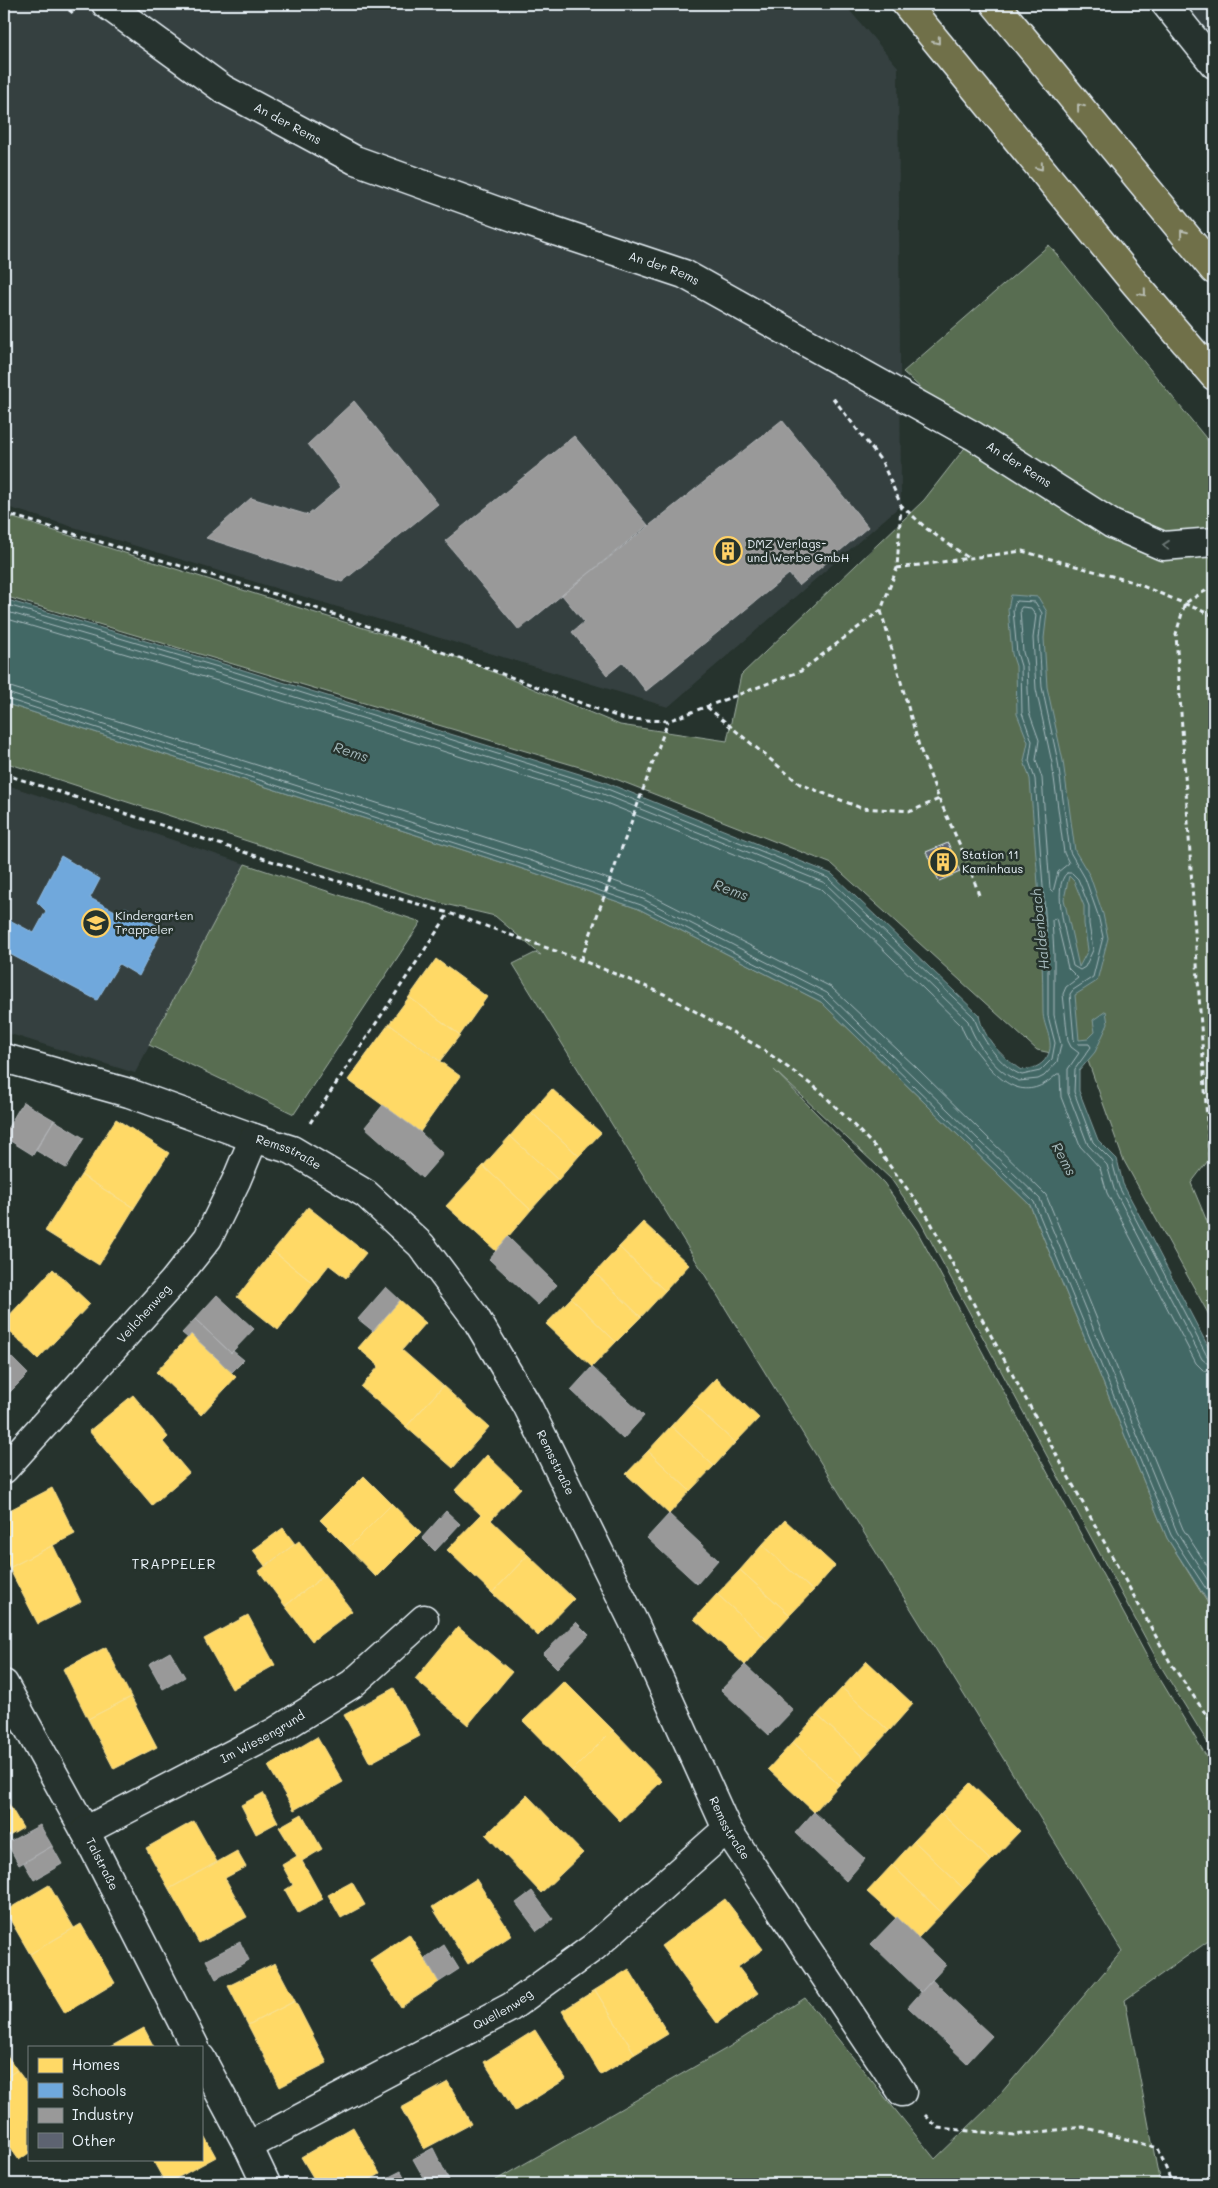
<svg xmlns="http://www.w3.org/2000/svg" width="1218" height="2188" viewBox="0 0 1218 2188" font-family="Mali,sans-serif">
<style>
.built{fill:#364141}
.green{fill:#586d51;stroke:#a0afa4}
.water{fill:#426765;stroke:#849ea0;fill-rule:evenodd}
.homes{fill:#ffd966;stroke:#f8e092}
.schools{fill:#6fa8dc;stroke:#93bee4}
.industry{fill:#999;stroke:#b1b3b6}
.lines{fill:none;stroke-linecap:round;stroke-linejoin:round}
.shore{stroke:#a6babd;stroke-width:1}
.building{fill:#5d6371;stroke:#e8f1f8}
.minor-casing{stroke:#e8f1f8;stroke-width:31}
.trunk-casing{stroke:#e8f1f8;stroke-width:31}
.path{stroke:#e8f1f8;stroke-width:3;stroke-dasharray:5 4;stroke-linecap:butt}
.minor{stroke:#26332d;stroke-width:28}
.trunk{stroke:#70704a;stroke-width:28}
.oneway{stroke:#b8bdb2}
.oneway2{stroke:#6a7674}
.labels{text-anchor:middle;stroke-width:5;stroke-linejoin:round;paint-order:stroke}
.street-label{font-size:12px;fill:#e8f1f8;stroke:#26332d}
.poi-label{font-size:12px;fill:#e8f1f8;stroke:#26332d;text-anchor:start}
.water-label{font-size:14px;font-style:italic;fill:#a6babd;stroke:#26332d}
.neighbourhood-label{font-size:14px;letter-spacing:1px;fill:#e8f1f8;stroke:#26332d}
</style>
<rect width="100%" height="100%" fill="#26332d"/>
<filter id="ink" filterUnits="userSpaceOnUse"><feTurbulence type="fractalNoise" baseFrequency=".02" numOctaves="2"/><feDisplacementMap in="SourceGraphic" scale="10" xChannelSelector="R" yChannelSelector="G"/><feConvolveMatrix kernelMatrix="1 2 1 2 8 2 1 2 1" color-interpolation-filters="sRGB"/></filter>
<g filter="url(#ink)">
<path class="built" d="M 4,4 L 844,4 L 898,67 L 901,505 L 668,707 L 4,506 Z
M 1184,4 L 1214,4 L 1214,41 Z
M 4,784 L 245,864 L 135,1073 L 4,1032 Z"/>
<path class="green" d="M 1049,245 L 1214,448 L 1214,1153 L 1191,1183 L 1214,1238 L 1214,1324 L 1123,1159 L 1088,1061 L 1037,1050 L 832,864 L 603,774 L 4,596 L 4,515 L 462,659 L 620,725 L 727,741 L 741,675 L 924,500 L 974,436 L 903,372 Z
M 4,703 L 529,871 L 639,909 L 821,1002 L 1030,1205 L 1167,1538 L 1214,1613 L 1214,1753 L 1160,1665 L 920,1221 L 891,1179 L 774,1070 L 884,1183 L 917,1231 L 1151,1664 L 1214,1769 L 1214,1937 L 1125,2000 L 1160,2184 L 489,2184 L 729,2047 L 805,1998 L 935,2159 L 990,2106 L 1122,1951 L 513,964 L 535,953 L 541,955 L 495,916 L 432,901 L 4,762 Z
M 245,864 L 421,922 L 294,1114 L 149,1045 Z"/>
<path class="water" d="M 1011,595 L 1038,597 L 1047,612 L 1044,638 L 1047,687 L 1063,761 L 1075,851 L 1090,876 L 1103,914 L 1108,938 L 1097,981 L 1075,995 L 1079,1040 L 1088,1039 L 1095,1032 L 1093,1020 L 1106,1011 L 1108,1024 L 1095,1052 L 1079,1071 L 1079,1091 L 1098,1140 L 1117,1159 L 1123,1184 L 1214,1358 L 1214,1611 L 1167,1538 L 1030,1205 L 821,1002 L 639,909 L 529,871 L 4,703 L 4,599 L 237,668 L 602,781 L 832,874 L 979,1015 C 983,1038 1003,1058 1021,1070 C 1032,1069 1041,1067 1047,1057 C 1056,1042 1043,1027 1043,1012 C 1043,934 1036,857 1030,779 L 1024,761 L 1028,742 L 1017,714 L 1016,666 L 1012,654 L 1008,609 ZM 1069,876 L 1074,881 L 1084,906 L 1084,924 L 1088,950 L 1079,967 L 1064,899 Z"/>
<path class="homes" d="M 436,959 L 487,997 L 460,1035 L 409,997 Z
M 409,997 L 460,1035 L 440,1061 L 389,1024 Z
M 389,1024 L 460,1076 L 420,1132 L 348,1080 Z
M 552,1089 L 601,1133 L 579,1156 L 531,1112 Z
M 531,1112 L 579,1156 L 558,1180 L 510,1136 Z
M 116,1119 L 169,1153 L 134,1208 L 81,1175 Z
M 510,1136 L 558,1180 L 531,1210 L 483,1166 Z
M 483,1166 L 531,1210 L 496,1251 L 446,1206 Z
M 81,1175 L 134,1208 L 99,1265 L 45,1231 Z
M 308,1207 L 366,1253 L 346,1278 L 329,1265 L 314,1284 L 273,1251 Z
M 643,1222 L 689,1265 L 665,1291 L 619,1247 Z
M 619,1247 L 665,1291 L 641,1317 L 595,1273 Z
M 273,1251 L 314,1284 L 278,1330 L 237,1297 Z
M 53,1269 L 90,1304 L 38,1359 L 4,1326 L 4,1321 Z
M 595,1273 L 641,1317 L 616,1342 L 571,1298 Z
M 571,1298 L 616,1342 L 592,1367 L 546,1324 Z
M 400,1300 L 426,1323 L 402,1350 L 443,1386 L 406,1427 L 361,1387 L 379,1366 L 358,1348 Z
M 191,1334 L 236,1377 L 201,1415 L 156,1372 Z
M 716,1378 L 759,1418 L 735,1443 L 692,1403 Z
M 443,1386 L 489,1427 L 453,1468 L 406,1427 Z
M 133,1395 L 168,1437 L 163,1442 L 189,1473 L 152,1505 L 89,1431 Z
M 692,1403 L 735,1443 L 714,1466 L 671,1426 Z
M 671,1426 L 714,1466 L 690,1491 L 648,1451 Z
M 648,1451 L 690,1491 L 669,1514 L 626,1474 Z
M 487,1455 L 521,1488 L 491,1520 L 528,1555 L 492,1593 L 447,1550 L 481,1515 L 455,1490 Z
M 364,1476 L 392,1504 L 348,1548 L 320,1520 Z
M 52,1488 L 75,1534 L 9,1568 L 4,1557 L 4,1513 Z
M 392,1504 L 421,1532 L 376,1577 L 348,1548 Z
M 785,1520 L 835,1566 L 813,1591 L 762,1545 Z
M 283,1528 L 295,1544 L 265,1566 L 253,1550 Z
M 299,1541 L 325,1575 L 285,1606 L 259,1571 Z
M 53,1545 L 81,1602 L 38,1624 L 9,1568 Z
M 762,1545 L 813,1591 L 790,1615 L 740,1570 Z
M 528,1555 L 574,1599 L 538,1636 L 492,1593 Z
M 740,1570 L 790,1615 L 767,1640 L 717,1594 Z
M 325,1575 L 352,1611 L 312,1641 L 285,1606 Z
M 717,1594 L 767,1640 L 745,1665 L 694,1619 Z
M 248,1615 L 275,1665 L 232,1689 L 204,1639 Z
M 458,1627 L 512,1672 L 468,1725 L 415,1679 Z
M 106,1647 L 131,1697 L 88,1719 L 63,1669 Z
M 867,1661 L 913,1704 L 889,1731 L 842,1688 Z
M 564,1681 L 613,1730 L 572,1771 L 523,1721 Z
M 394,1688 L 420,1736 L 370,1763 L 344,1715 Z
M 842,1688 L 889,1731 L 864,1758 L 817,1715 Z
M 131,1697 L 157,1747 L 114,1769 L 88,1719 Z
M 817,1715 L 864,1758 L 839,1785 L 793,1742 Z
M 613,1730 L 662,1781 L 620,1821 L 572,1771 Z
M 317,1737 L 343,1782 L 294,1810 L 268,1766 Z
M 793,1742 L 839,1785 L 814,1812 L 768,1769 Z
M 970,1783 L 1020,1831 L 991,1861 L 941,1813 Z
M 263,1793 L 278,1822 L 256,1834 L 241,1805 Z
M 527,1795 L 583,1853 L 541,1893 L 486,1835 Z
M 4,1796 L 23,1828 L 4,1839 Z
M 941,1813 L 991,1861 L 964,1889 L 914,1841 Z
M 302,1814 L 322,1849 L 302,1861 L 323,1899 L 298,1913 L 285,1890 L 293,1885 L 282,1865 L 297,1856 L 279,1827 Z
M 194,1821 L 217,1862 L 169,1889 L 146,1848 Z
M 914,1841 L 964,1889 L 942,1913 L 892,1865 Z
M 237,1851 L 246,1867 L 225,1878 L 247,1917 L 199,1943 L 169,1889 Z
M 892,1865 L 942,1913 L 918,1938 L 867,1892 Z
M 476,1879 L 512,1935 L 468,1964 L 432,1907 Z
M 352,1882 L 365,1905 L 341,1918 L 328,1895 Z
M 49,1885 L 74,1928 L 30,1954 L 5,1911 Z
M 725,1899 L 763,1949 L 738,1967 L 758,1993 L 717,2023 L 661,1946 Z
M 81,1924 L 115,1983 L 65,2013 L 30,1954 Z
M 409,1934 L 439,1982 L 401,2007 L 370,1960 Z
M 275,1963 L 295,2001 L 248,2025 L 228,1986 Z
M 629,1969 L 668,2034 L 635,2054 L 595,1990 Z
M 595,1990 L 635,2054 L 601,2075 L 562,2011 Z
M 295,2001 L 327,2063 L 280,2087 L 248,2025 Z
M 144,2028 L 154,2047 L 110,2047 Z
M 535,2030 L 566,2079 L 515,2111 L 484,2062 Z
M 4,2051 L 17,2070 L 4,2079 Z
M 17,2070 L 29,2086 L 29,2153 L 19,2160 L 4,2139 L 4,2079 Z
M 448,2082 L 471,2124 L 424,2149 L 401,2108 Z
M 353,2127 L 380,2174 L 363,2184 L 317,2184 L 301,2157 Z
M 201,2130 L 216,2157 L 166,2184 L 152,2159 L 201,2159 Z"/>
<path class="schools" d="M 61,856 L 100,879 L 90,898 L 121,914 L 125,907 L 163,929 L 139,976 L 119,964 L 97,1000 L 4,951 L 4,917 L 34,933 L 46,911 L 37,902 Z"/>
<path class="industry" d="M 354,401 L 438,504 L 342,582 L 206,538 L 251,498 L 308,515 L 341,487 L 308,444 Z
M 782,420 L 868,527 L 799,586 L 789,574 L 646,691 L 623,662 L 607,675 L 572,632 L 584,622 L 562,595 Z
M 574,436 L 648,525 L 519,630 L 445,541 Z
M 23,1102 L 54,1120 L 33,1155 L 4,1137 L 4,1134 Z
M 383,1105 L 420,1132 L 443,1154 L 422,1178 L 365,1127 Z
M 54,1120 L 84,1138 L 66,1168 L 35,1150 Z
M 508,1237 L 557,1285 L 538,1305 L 489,1259 Z
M 386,1287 L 400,1300 L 373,1331 L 358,1319 Z
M 217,1295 L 254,1329 L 231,1353 L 195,1319 Z
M 195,1319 L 231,1353 L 233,1351 L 244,1360 L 232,1372 L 191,1334 L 188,1338 L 182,1333 Z
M 4,1350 L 28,1374 L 4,1398 Z
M 592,1367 L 644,1416 L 623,1439 L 571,1390 Z
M 446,1511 L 460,1524 L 435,1551 L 422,1538 Z
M 669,1514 L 718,1560 L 697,1584 L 647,1538 Z
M 576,1622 L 589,1635 L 557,1668 L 543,1654 Z
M 170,1652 L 185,1677 L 163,1689 L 149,1664 Z
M 745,1665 L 793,1710 L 769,1735 L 721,1690 Z
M 814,1812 L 865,1859 L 846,1881 L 795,1833 Z
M 40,1825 L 52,1846 L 19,1865 L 7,1843 Z
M 52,1846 L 62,1864 L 34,1880 L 24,1863 Z
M 532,1891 L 553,1919 L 537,1931 L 516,1903 Z
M 897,1917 L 946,1965 L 921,1992 L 871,1944 Z
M 240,1942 L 249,1960 L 216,1979 L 206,1960 Z
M 444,1945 L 459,1969 L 439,1982 L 425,1958 Z
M 932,1980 L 992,2036 L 967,2063 L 908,2007 Z
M 433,2148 L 449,2180 L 441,2184 L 427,2184 L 413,2159 Z
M 401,2171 L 408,2184 L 375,2184 Z"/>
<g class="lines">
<path class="shore" d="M 4,604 L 235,672 L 600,786 L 828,878 L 974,1017 C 980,1037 1001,1068 1022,1075 L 1040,1071 L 1052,1059 L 1055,1043 L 1048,1016 L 1048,954 L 1035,779 L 1029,761 L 1032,741 L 1022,713 L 1021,666 L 1017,653 L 1013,610 L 1016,601 L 1035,602 L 1042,613 L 1039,638 L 1042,687 L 1058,762 L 1070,852 L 1085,878 L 1098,915 L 1103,937 L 1093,977 L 1073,990 L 1070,994 L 1074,1040 L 1078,1044 L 1089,1044 L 1091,1047 L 1075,1069 L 1074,1092 L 1093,1142 L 1112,1161 L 1119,1187 L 1207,1356 L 1214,1359
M 1022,607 L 1031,608 L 1036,615 L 1033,638 L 1036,689 L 1052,763 L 1064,853 L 1069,863 L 1058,872 L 1053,892 L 1050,889 L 1042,778 L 1036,760 L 1039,740 L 1029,712 L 1027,666 L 1023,652 L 1020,610 Z
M 4,611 L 234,678 L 598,792 L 825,883 L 968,1021 C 975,1043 996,1073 1019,1081 L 1038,1079 L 1044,1076 L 1057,1062 L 1061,1045 L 1054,1015 L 1054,954 L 1052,920 L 1056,918 L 1068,968 L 1078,978 L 1066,987 L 1063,994 L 1068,1041 L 1071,1047 L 1079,1053 L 1068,1069 L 1068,1093 L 1088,1145 L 1107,1165 L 1114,1189 L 1202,1359 L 1208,1364 L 1214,1365
M 4,618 L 231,685 L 596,799 L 821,889 L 961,1025 C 965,1038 973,1047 981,1057 C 1002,1085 1027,1103 1057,1074 L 1060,1074 L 1061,1097 L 1080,1146 L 1100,1168 L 1107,1193 L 1196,1363 L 1204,1371 L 1214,1373
M 4,685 L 535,853 L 645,892 L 831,987 L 917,1068 L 1046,1195 L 1183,1529 L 1214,1576
M 4,692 L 532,861 L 643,899 L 827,993 L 1040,1199 L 1177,1532 L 1214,1590
M 4,698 L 530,867 L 641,905 L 823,998 L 1034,1202 L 1171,1535 L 1214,1601
M 1067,873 L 1072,873 L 1078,879 L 1089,906 L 1089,924 L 1093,950 L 1085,967 L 1080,970 L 1073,966 C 1069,946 1050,886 1067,873 Z"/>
</g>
<path class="building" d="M 948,843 L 960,872 L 939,881 L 926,852 Z"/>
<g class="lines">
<defs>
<g id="minor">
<path id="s1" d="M 106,4 L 223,89 L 355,160 L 519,219 L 684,274 L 974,436 L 1112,524 L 1163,546 L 1214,542"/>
<path d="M 1166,4 L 1214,64"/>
<path id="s2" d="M 4,1058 L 129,1093 L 254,1138 L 292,1150 L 366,1194 L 421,1245 L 475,1317 L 527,1405 L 636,1627 L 727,1829 L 902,2092"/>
<path id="s3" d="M 4,1469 L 173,1282 L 208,1238 L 236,1181 L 254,1138"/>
<path id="s4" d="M 4,1684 L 85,1831 L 195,2047"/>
<path id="s5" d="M 85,1831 L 275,1732 L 352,1684 L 424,1619"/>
<path d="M 201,2058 L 248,2146 L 266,2184"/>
<path id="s6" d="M 248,2146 L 511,2007 L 594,1947 L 727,1829"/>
</g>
<path id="trunk" d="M 906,4 L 1133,281 L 1214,376
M 995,4 L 1214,270"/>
</defs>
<use href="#minor" class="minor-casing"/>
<use href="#trunk" class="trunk-casing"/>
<path class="path" d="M 62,4 L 74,14
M 833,398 L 882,462 L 901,505 L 927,529 L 967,557
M 4,513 L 281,596 L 462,659 L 624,719 L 668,721 L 801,671 L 881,610 L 897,568 L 901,506
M 897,568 L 1022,551 L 1133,582 L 1214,616
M 1214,586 L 1185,603 L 1176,634 L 1212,1199 L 1214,1203
M 707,707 L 800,784 L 861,808 L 912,811 L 939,799 L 919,746 L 881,611
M 4,774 L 296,869 L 449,913 L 581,960 L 664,994 L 761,1048 L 820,1091 L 878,1150 L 928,1217 L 971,1299 L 1170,1662 L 1214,1726
M 939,799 L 969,865 L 980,898
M 581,960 L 668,721
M 310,1123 L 449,913
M 925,2115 L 938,2128 L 1014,2135 L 1083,2127 L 1158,2148 L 1172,2184"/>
<use href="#minor" class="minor"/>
<use href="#trunk" class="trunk"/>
</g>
<defs><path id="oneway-chevron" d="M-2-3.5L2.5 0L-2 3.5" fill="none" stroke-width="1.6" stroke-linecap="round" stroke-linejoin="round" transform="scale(1.25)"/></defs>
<g class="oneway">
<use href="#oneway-chevron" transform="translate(937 41) rotate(51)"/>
<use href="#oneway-chevron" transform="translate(1080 107) rotate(-129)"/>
<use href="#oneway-chevron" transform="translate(1040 167) rotate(51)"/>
<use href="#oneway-chevron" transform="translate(1183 233) rotate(-129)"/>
<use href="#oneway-chevron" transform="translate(1143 293) rotate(50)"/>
</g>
<use class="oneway2" href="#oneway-chevron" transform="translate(1166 545) rotate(-175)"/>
</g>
<defs>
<symbol id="building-ring" viewBox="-11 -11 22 22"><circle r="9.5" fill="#26332d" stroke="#ffd166" stroke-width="1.5"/><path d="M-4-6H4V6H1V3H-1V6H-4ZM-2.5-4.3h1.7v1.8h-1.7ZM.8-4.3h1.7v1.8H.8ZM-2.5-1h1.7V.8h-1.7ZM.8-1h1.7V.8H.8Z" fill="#ffd166"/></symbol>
<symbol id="school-ring" viewBox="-11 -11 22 22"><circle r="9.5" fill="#26332d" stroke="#ffd166" stroke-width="1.5"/><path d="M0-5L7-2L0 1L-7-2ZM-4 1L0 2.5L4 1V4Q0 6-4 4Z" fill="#ffd166"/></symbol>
</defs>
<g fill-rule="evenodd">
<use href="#building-ring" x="712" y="535" width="32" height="32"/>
<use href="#building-ring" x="927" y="846" width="32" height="32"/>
<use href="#school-ring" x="80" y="907" width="32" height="32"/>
</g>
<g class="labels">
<g class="street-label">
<text dy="4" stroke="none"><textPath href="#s1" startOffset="218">An der Rems</textPath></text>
<text dy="4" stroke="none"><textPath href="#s1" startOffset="622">An der Rems</textPath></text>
<text dy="4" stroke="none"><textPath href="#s1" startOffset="1028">An der Rems</textPath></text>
<text dy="4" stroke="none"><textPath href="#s2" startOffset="300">Remsstraße</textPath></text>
<text dy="4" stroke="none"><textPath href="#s3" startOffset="209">Veilchenweg</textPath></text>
<text dy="4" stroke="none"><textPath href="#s2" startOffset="720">Remsstraße</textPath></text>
<text dy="4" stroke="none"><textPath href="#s5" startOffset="201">Im Wiesengrund</textPath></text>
<text dy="4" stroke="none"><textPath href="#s2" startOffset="1125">Remsstraße</textPath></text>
<text dy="4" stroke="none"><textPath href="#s4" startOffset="205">Talstraße</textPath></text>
<text dy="4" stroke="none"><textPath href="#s6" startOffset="289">Quellenweg</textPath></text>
</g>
<g class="poi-label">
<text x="747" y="548">DMZ Verlags-<tspan x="747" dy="14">und Werbe GmbH</tspan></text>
<text x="962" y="859">Station 11<tspan x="962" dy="14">Kaminhaus</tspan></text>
<text x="115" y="920">Kindergarten<tspan x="115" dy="14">Trappeler</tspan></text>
</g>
<g class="water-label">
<text transform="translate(351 752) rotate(18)" y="5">Rems</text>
<text transform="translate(731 890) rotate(20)" y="5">Rems</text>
<text transform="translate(1040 929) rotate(-96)" y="5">Haldenbach</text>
<text transform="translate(1064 1159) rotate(62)" y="5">Rems</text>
</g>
<g class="neighbourhood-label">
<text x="174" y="1569">TRAPPELER</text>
</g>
</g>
<rect width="1218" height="2188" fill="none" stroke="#26332d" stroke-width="20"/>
<rect x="10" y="10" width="1198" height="2168" fill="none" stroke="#e8f1f8" stroke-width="2" filter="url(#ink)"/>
<rect x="28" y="2046" width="175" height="115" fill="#26332d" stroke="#747f7e"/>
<rect x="38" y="2058" width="25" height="15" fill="#ffd966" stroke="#747f7e"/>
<text x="72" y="2070" font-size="15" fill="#e8f1f8">Homes</text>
<rect x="38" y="2083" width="25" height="15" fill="#6fa8dc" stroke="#747f7e"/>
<text x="72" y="2096" font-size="15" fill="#e8f1f8">Schools</text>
<rect x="38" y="2108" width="25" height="15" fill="#999999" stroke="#747f7e"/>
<text x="72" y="2120" font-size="15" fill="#e8f1f8">Industry</text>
<rect x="38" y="2133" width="25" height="15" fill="#5d6371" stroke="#747f7e"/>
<text x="72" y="2146" font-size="15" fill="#e8f1f8">Other</text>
</svg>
